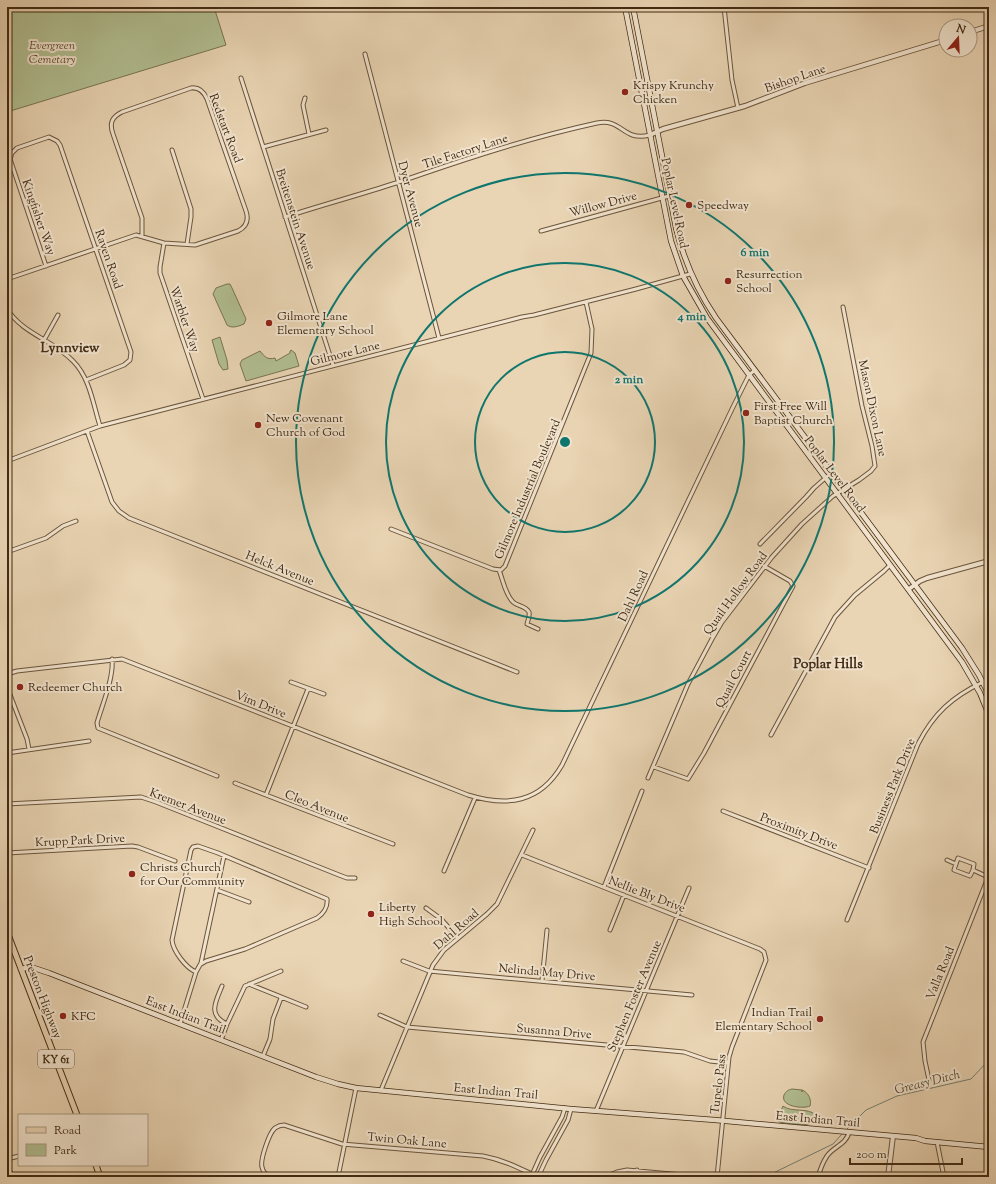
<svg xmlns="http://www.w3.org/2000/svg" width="996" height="1184" viewBox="0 0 996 1184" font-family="'Sorts Mill Goudy',serif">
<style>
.green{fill:#b1be91;stroke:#797452}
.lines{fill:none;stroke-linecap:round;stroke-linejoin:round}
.stream{stroke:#758071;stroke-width:1}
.minor-casing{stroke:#6b553b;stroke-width:5}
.tertiary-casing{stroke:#6b553b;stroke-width:6}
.secondary-casing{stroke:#412b13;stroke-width:6}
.primary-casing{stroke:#412b13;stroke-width:7}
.minor{stroke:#f1e3ce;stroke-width:3}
.tertiary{stroke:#f1e3ce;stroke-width:4}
.secondary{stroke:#f1e3ce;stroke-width:4.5}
.primary{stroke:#e9d4b3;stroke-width:5}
.ring{fill:none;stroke:#0f766e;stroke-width:2}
.poi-dot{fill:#8f2418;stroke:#f1e3ce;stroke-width:1.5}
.labels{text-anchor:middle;stroke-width:4;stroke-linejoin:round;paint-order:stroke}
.shield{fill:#f1e3ce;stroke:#76624b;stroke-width:1}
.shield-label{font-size:11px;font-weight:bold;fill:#412b13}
.park-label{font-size:12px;font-style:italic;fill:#57482c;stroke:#f1e3ce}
.street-label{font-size:12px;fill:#412b13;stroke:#f1e3ce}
.poi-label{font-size:12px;fill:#412b13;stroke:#f1e3ce;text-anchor:start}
.water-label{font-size:13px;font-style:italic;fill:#564e3a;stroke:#f1e3ce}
.quarter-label{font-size:14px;font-weight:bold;fill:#412b13;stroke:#f1e3ce}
.centre{fill:#0f766e;stroke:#f1e3ce;stroke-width:2}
.ring-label{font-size:12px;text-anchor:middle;font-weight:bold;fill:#0f766e;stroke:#f1e3ce;stroke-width:4;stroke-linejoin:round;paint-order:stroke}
</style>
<rect width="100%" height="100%" fill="#e9d4b3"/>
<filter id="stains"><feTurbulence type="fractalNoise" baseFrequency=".005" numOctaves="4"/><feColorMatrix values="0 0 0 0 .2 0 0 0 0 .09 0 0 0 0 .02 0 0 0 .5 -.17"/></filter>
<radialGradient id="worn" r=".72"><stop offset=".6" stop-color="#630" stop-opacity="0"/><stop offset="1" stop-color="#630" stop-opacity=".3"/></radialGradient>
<path class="green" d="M 7,7 L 214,7 L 226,45 L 7,112 Z
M 227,284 L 230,284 L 232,288 L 246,319 L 244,324 C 239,326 232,329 227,325 L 213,294 L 216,288 Z
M 220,337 L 227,360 L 228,369 L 223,370 L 219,364 L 212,340 Z
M 291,350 L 295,353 L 299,366 L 246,381 L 240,364 L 242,360 L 260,351 C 265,357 267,360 275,358 L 276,361 L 290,353 L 290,351 Z
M 792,1089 L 802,1090 L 802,1092 L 802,1090 C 808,1092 812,1100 810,1106 C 804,1109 780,1107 784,1095 C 786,1091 788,1090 792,1089 Z
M 783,1106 C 792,1113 807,1107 816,1115 L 816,1119 C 810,1129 789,1123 779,1122 L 778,1118 Z"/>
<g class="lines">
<path class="stream" d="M 847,1129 L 866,1110 L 897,1096 L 971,1079 L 989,1060
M 765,1177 L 833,1144 L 842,1134"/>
<defs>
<path id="minor" d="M 724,7 L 732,80 L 738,108
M 365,54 L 439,338
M 241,78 L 333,365
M 305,98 L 303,105 L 309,134
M 263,147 L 326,130
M 172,150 L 191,209 L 191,217 L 187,244
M 285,217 C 322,205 359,195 396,183 C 462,160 528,138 597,123 C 623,118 622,142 650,135
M 541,231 L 669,196
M 164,243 L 160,267 L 160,273 L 203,399
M 46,266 L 10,159 L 12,153 L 17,148 L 49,137 L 57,141 L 60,145 L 131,352 L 130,360 L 124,365 L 86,380
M 7,279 L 136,235 L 164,243 L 195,245 L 238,231 C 246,227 249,220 246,211 L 207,99 C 204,92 199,87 191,88 L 122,112 C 112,117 109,123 113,134 L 142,218 L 142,236
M 7,309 C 23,334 53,340 73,361 C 90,378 93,404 100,426
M 44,340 L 58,315
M 87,431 L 112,502 L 119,511 L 129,518 L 517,672
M 7,461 L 100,426 L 522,317 L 534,315 L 636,289 L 690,274
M 391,529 L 493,569 L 501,570 L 505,566 L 591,353 L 592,329 L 586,302
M 760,544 L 806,497 L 814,488 L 831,473
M 7,552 L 46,538 L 63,526 L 76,521
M 499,570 C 503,580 505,594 513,602 C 517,606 526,606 529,612 C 530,616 528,620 527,624 L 538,629
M 112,659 C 114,678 102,705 97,723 L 98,728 L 217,776
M 7,674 L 17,671 L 122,659 L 468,795 C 507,807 540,803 562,765 L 733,407 L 749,375 L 755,370
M 291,682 L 324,694
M 7,687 L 27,739 L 29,749
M 771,735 L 835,617 L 855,595 L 884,571 L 890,565
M 7,753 L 89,741
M 654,767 L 688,779 L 704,753 L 793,586 L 790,581 L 764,566
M 648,778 L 688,684 L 712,639 L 722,622 L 772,557 L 802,524 L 833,496 L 859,480 L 871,471 L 875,466 L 872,446 L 862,406 L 843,307
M 235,783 L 393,844
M 266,795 L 308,689
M 7,804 L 141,797 L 156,802 L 339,875 L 347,878 L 355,878
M 723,811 L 869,868
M 7,853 L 132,846 L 138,847 L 175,861
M 522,855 L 760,949 L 764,952 L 766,960 L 732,1047 L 729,1057 L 717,1177
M 947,860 L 956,864
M 973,870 L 974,864 L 958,858 L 954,870 L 970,876 L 973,870 L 988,877
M 444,871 L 475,798
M 604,887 L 642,791
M 217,890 L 249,902
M 426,908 L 441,919 L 458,938
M 847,920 L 918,744 C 934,713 952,697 983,682
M 610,930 L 624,895
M 403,961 L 429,971 L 692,995
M 196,972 C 186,968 173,951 172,940 L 191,850 L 193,847 L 198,846 L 218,853 L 327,899 C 328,907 323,914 317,918 L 245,949 L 206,961 L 201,964
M 542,981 L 547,930
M 249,984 L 306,1007
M 222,986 C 216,1001 207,1015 227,1024
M 380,1015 L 407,1027 L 684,1052 L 710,1061 L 728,1063
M 180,1024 L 196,972 L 201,963 L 224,856
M 221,1040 L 227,1024 L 245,986 L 281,971
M 263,1056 L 270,1039 L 273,1019 L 281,998
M 929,1080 L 925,1061 L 923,1042 L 989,875
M 381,1090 L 433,965 L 444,950 L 487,914 L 497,904 L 533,830
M 596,1111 L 689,888
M 937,1142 L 944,1177
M 7,1159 L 19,1156
M 7,1164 L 12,1177
M 270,1177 C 266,1175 263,1172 262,1167 C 260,1160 269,1133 275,1128 C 278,1126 280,1125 284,1125 L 342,1144 L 483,1156 C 504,1160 519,1168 538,1177
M 338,1177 L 356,1088
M 531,1177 L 540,1157 L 562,1117 L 565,1108
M 538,1177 L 546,1160 L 568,1120 L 571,1109
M 605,1177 L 617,1172 L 627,1170 L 705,1177
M 636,1177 L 637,1170
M 818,1177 C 820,1170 823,1162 827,1156 C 833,1147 847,1144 849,1132"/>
<path id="tertiary" d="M 970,32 L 989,26
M 650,135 L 663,129 L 745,106 L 805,83 L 946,40
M 909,589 L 920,581 L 927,578 L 989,561
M 888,1177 L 893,1136"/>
<path id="secondary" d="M 625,7 L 671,241 L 683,276 L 707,318 L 962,662 L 980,693 L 989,715
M 633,7 L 676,228 C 684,261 697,290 716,318 L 962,648 L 979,675 L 989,695
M 21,969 L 31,967 L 49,973 L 316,1077 L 338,1084 L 356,1088 L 571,1109 L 715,1120 L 916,1138 L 925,1141 L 989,1147"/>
<path id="primary" d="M 7,932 L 77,1115
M 96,1165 L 100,1177"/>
</defs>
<use href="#minor" class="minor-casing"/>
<use href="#tertiary" class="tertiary-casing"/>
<use href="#secondary" class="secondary-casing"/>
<use href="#primary" class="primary-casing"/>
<use href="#minor" class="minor"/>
<use href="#tertiary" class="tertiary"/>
<use href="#secondary" class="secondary"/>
<use href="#primary" class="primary"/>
</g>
<g class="ring">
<circle cx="565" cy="442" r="90"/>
<circle cx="565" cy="442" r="179"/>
<circle cx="565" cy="442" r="269"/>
</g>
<g class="poi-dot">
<circle cx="625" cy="92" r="4"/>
<circle cx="689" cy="205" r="4"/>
<circle cx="728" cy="281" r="4"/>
<circle cx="269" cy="323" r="4"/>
<circle cx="746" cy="413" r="4"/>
<circle cx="258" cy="425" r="4"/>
<circle cx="20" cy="687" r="4"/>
<circle cx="132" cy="874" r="4"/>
<circle cx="371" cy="914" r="4"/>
<circle cx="63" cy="1016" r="4"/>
<circle cx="820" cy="1019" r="4"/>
</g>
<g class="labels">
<rect class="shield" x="38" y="1050" width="36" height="18" rx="3"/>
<g class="shield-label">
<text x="56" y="1063">KY 61</text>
</g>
<g class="park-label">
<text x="52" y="49">Evergreen<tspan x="52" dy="14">Cemetary</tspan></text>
</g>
<g class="street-label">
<text transform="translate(795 78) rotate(-19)" y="4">Bishop Lane</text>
<text transform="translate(226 128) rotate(69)" y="4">Redstart Road</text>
<text transform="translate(465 151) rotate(-18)" y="4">Tile Factory Lane</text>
<text transform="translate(411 194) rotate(75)" y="4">Dyer Avenue</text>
<text transform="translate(675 203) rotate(78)" y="4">Poplar Level Road</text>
<text transform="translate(603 204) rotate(-15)" y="4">Willow Drive</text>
<text transform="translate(39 217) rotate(71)" y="4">Kingfisher Way</text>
<text transform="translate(296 219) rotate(72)" y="4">Breitenstein Avenue</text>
<text transform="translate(109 259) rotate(71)" y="4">Raven Road</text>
<text transform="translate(185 319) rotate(71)" y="4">Warbler Way</text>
<text transform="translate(345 353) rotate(-14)" y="4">Gilmore Lane</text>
<text transform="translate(873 408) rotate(78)" y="4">Mason Dixon Lane</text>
<text transform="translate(835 474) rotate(53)" y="4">Poplar Level Road</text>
<text transform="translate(527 489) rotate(-67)" y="4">Gilmore Industrial Boulevard</text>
<text transform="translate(280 568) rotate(22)" y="4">Helck Avenue</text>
<text transform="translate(735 593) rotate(-54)" y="4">Quail Hollow Road</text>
<text transform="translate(633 596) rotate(-65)" y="4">Dahl Road</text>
<text transform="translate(733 679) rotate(-62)" y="4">Quail Court</text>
<text transform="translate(261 704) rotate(22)" y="4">Vim Drive</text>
<text transform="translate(892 786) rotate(-68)" y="4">Business Park Drive</text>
<text transform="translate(188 806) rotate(21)" y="4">Kremer Avenue</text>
<text transform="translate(317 806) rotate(22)" y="4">Cleo Avenue</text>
<text transform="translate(799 831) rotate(21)" y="4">Proximity Drive</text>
<text transform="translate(80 840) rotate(-3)" y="4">Krupp Park Drive</text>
<text transform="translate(647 894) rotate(21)" y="4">Nellie Bly Drive</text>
<text transform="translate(456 929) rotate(-41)" y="4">Dahl Road</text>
<text transform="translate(547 972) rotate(5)" y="4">Nelinda May Drive</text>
<text transform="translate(940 973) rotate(-68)" y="4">Valla Road</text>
<text transform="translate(634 996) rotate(-67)" y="4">Stephen Foster Avenue</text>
<text transform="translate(43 997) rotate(69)" y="4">Preston Highway</text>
<text transform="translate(186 1015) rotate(21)" y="4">East Indian Trail</text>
<text transform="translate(554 1031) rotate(5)" y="4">Susanna Drive</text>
<text transform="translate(718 1084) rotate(-83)" y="4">Tupelo Pass</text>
<text transform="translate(496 1091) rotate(5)" y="4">East Indian Trail</text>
<text transform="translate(818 1119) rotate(5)" y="4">East Indian Trail</text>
<text transform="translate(407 1140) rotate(5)" y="4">Twin Oak Lane</text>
</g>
<g class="poi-label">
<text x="633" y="89">Krispy Krunchy<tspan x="633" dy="14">Chicken</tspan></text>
<text x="697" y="209">Speedway</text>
<text x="736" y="278">Resurrection<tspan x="736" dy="14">School</tspan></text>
<text x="277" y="320">Gilmore Lane<tspan x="277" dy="14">Elementary School</tspan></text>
<text x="754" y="410">First Free Will<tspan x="754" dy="14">Baptist Church</tspan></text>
<text x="266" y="422">New Covenant<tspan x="266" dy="14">Church of God</tspan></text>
<text x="28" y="691">Redeemer Church</text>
<text x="140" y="871">Christs Church<tspan x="140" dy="14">for Our Community</tspan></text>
<text x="379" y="911">Liberty<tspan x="379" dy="14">High School</tspan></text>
<text x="812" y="1016" text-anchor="end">Indian Trail<tspan x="812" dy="14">Elementary School</tspan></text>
<text x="71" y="1020">KFC</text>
</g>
<g class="water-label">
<text transform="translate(927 1081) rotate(-14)" y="5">Greasy Ditch</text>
</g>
<g class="quarter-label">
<text x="70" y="352">Lynnview</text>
<text x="828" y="668">Poplar Hills</text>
</g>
</g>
<circle cx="565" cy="442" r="6" class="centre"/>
<g class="ring-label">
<text x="755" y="256">6 min</text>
<text x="692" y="320">4 min</text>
<text x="629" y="383">2 min</text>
</g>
<rect width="996" height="1184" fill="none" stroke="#e9d4b3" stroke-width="24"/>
<rect x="8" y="8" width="980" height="1168" fill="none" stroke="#412b13" stroke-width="2"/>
<rect x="12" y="12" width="972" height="1160" fill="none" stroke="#412b13"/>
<rect x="18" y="1114" width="130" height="52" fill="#f1e3ce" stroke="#ab9983"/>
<rect x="26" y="1127" width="20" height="6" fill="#e9d4b3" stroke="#ab9983"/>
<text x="54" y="1134" font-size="12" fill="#412b13">Road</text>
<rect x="26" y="1144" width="20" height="12" fill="#b1be91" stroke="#ab9983"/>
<text x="54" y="1154" font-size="12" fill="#412b13">Park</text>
<g transform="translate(958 38) rotate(19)"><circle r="19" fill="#f1e3ce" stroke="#ab9983"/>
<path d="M0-3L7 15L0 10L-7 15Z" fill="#8f2418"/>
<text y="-6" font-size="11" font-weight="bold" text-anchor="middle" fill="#412b13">N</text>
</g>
<path d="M850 1158v6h112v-6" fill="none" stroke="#412b13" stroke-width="2"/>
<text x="856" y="1158" font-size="12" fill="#412b13" stroke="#f1e3ce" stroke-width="3" paint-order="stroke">200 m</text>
<rect width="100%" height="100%" filter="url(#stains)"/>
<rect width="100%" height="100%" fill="url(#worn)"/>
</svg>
